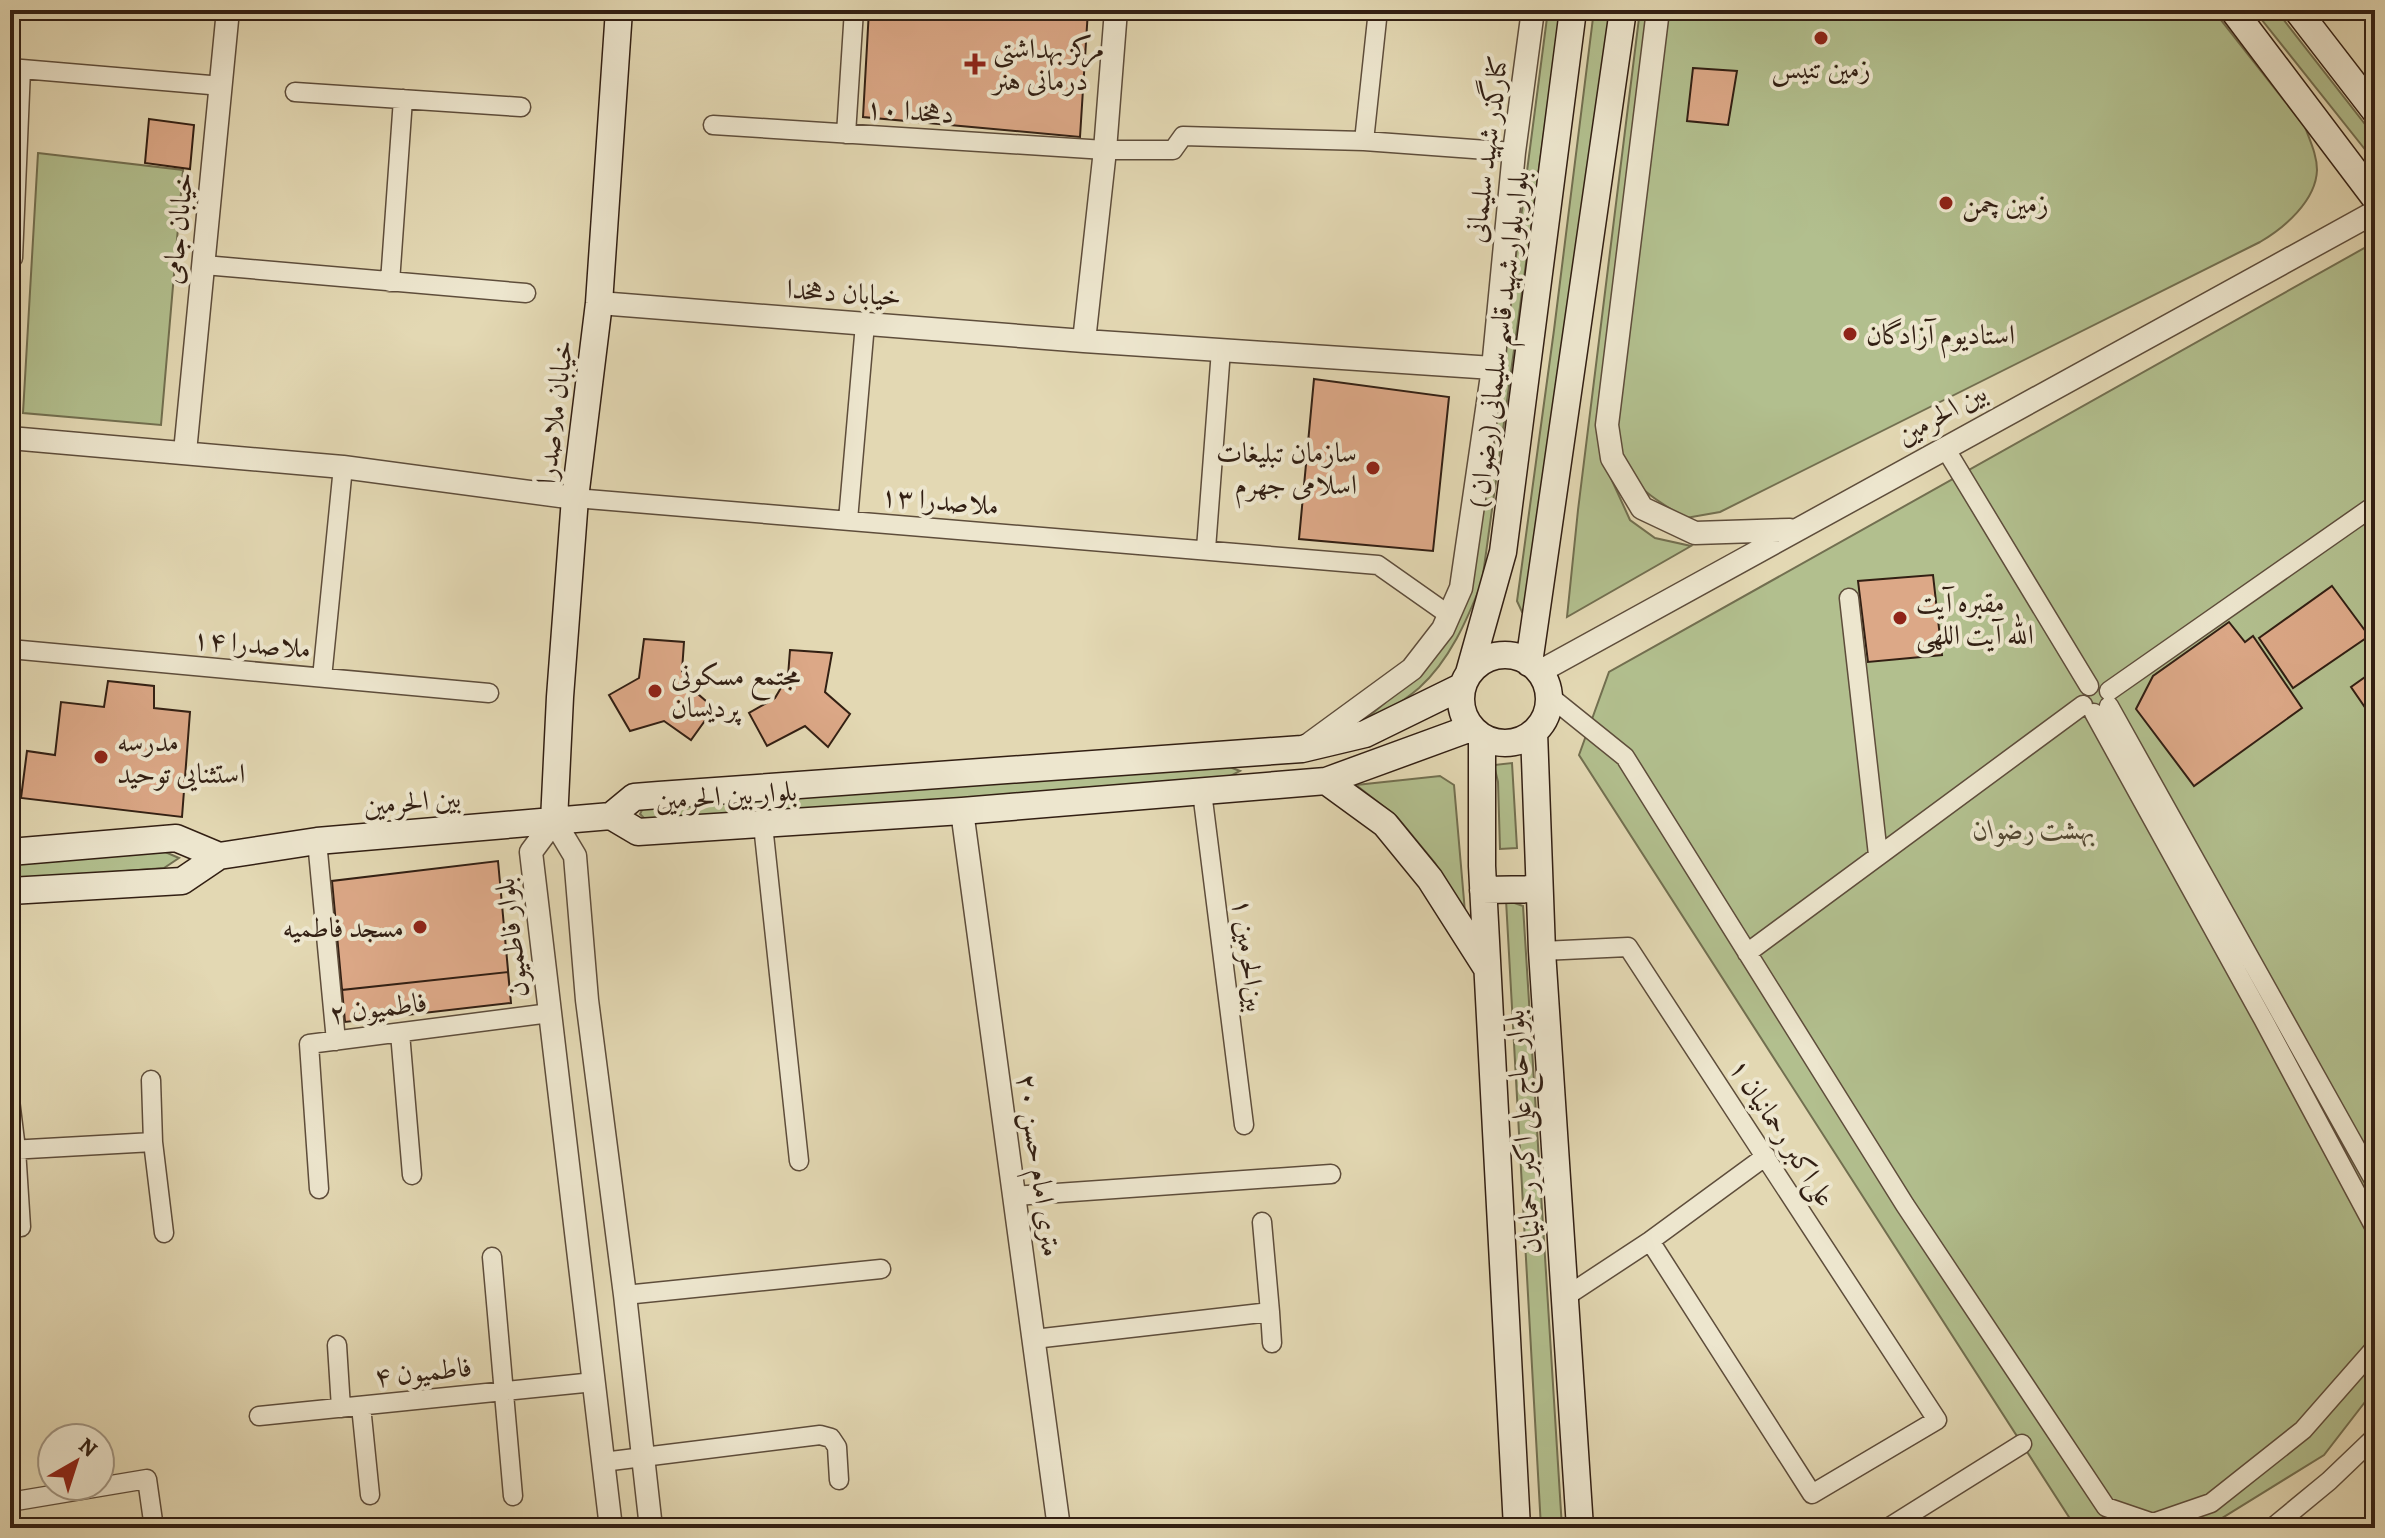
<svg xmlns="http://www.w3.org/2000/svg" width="2385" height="1538" viewBox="0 0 2385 1538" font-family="Alegreya,Amiri,serif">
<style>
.green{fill:#b2bf8e;stroke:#726f50;stroke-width:2}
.building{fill:#dca887;stroke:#321f13;stroke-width:2}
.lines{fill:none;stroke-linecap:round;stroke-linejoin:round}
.minor-casing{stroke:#5e4d3b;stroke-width:21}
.tertiary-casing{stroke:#5e4d3b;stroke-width:25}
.secondary-casing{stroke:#321f13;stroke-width:29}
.minor{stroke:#ede6ce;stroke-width:18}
.tertiary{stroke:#ede6ce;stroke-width:22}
.secondary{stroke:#ede6ce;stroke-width:26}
.poi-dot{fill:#8f2418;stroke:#ede6ce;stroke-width:3}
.labels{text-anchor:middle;stroke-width:8;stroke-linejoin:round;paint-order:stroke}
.poi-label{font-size:28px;fill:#321f13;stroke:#ede6ce;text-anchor:start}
.street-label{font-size:28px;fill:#321f13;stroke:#ede6ce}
.park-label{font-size:28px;font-style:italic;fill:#524732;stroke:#ede6ce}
</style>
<rect width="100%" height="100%" fill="#e3d8b3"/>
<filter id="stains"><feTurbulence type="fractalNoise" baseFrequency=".0025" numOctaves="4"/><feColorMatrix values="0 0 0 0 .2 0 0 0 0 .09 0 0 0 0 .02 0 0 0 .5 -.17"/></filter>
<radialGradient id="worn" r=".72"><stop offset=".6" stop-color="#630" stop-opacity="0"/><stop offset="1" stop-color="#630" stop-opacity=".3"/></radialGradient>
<path class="green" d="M 1548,10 L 1561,10 L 1482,582 C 1467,620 1450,660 1419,688 C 1398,706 1374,719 1350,732 L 1386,702 L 1416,673 L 1452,628 L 1498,394 Z
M 1594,10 L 1612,10 L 1528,611 L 1522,612 L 1517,601 L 1554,330 Z
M 1640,10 L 1650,10 L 1604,463 L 1630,520 L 1655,538 L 1691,546 L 1567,617 L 1578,510 Z
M 1663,10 L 2213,10 L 2305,127 C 2310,141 2317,155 2317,170 C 2316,201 2284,228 2260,242 L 1720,512 L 1686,518 C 1658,502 1628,484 1617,452 C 1614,444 1614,434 1612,426 Z
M 2254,10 L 2276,10 L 2375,137 L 2375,162 Z
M 38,153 L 183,170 L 161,425 L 23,413 Z
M 2375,242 L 2375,1389 L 2324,1455 L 2206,1528 L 2076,1528 L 1579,755 L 1609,672 Z
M 1512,763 L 1517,848 L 1500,849 L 1498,782 L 1494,765 Z
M 1222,764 L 1240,771 L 1223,780 L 646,820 L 640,814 L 644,806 Z
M 1440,776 L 1454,785 L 1465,912 L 1435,863 L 1397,817 L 1356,785 Z
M 163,851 L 179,858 L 164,868 L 10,880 L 10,862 Z
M 1506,900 L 1523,906 L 1562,1528 L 1541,1528 Z"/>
<path class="building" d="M 869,10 L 1088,10 L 1080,137 L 863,117 Z
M 1693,68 L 1737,71 L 1728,125 L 1687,121 Z
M 149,119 L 194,125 L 190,169 L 145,163 Z
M 1314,379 L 1449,397 L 1433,551 L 1299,539 Z
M 1933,575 L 1942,655 L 1868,662 L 1858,581 Z
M 2332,586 L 2369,636 L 2293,688 L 2259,638 Z
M 2229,622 L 2245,642 L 2253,636 L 2302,708 L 2194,786 L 2136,709 L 2153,676 Z
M 644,639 L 684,642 L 682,671 L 691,688 L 714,708 L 691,740 L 664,721 L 630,731 L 609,695 L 639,678 Z
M 790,650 L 832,653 L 825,692 L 850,714 L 828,747 L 805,726 L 767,746 L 749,713 L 775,698 L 788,676 Z
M 2375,670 L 2375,722 L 2351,687 Z
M 108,681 L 154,686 L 154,708 L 190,712 L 182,817 L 21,798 L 27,751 L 55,755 L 61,702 L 104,707 Z
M 498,861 L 511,1003 L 345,1022 L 332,881 Z
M 508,972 L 511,1003 L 345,1022 L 342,990 Z"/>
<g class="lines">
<defs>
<path id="minor" d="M 10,68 L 222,86
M 295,92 L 521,107
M 713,125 L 1105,150 L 1173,150 L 1183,136 L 1364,141 L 1514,152
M 846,134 L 854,10
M 1364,141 L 1378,10
M 10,258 L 13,258 L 21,69
M 204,265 L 526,293
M 390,282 L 403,99
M 1945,448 L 2089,686
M 575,498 L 1378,565 L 1449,615
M 848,520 L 865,324
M 1206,549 L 1221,350
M 1849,598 L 1878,855
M 10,649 L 489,693
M 322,678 L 343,467
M 2109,691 L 2375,505
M 1548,695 L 1625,757 L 1905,1205 L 2106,1507 L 2153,1523 L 2211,1503 L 2303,1430 L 2375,1348
M 2109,706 L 2375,1182
M 2094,713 L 2263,1019 L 2375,1228
M 1202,792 L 1244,1125
M 763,825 L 799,1161
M 317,841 L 336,1041
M 1542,951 L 1628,947 L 1937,1420 L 1812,1494 L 1650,1241
M 1747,953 L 2083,705
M 400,1033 L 412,1175
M 151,1080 L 153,1142 L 164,1233
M 10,1100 L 16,1149 L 21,1227
M 10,1150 L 153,1142
M 319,1189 L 309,1044 L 550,1013
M 1014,1196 L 1331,1174
M 492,1257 L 513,1496
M 625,1295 L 881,1269
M 1565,1297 L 1650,1241 L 1766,1156
M 1270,1312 L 1272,1343
M 1034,1339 L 1270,1312 L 1262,1222
M 337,1345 L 341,1408
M 361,1406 L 370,1495
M 259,1416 L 594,1382
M 603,1462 L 820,1435 L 831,1438 L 837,1447 L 839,1480
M 10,1502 L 147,1479 L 154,1528
M 1888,1528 L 2022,1444
M 2272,1528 L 2329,1481 L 2375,1437"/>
<path id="tertiary" d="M 1658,10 L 1607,425 L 1612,458 L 1642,508 L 1695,533 L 1790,530
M 599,303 L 1084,341 L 1493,368
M 1084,341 L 1105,150 L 1116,10
M 10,438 L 343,467 L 575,498
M 185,452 L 228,10
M 1539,672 L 2375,212
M 1308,745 L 1412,669 L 1443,629 L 1461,588 L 1493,368 L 1514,152 L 1533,10
M 962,811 L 1059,1528
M 611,1528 L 531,852 L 554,821 L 575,856 L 587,1000 L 625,1295 L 651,1528"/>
<path id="secondary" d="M 2233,10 L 2375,198
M 2297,10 L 2375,111
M1461 699a44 44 0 1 1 88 0a44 44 0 1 1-88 0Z
M 1529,663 L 1623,10
M 1469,673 L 1503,552 L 1573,10
M 1534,732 L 1542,951 L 1580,1528
M 1482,737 L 1482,866 L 1517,1528
M 1326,781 L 1385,824 L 1430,879 L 1486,967
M 611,816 L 638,832 L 962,811 L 1326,781 L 1471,728
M 611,816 L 634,797 L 659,795 L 1302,749 L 1365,734 L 1463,686
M 554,821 L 560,697 L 575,498 L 599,303 L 619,10
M 10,852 L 176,838 L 219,856
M 1483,890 L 1539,889
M 10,891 L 182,881 L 219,856 L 317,841 L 611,816"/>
</defs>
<use href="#minor" class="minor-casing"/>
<use href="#tertiary" class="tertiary-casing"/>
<use href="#secondary" class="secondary-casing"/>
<use href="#minor" class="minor"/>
<use href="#tertiary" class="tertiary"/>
<use href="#secondary" class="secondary"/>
</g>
<g class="poi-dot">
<circle cx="1821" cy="38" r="8"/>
<path d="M971 52h8v8h8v8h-8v8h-8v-8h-8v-8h8z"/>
<circle cx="1946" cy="203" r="8"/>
<circle cx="1850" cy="334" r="8"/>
<circle cx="1373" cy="468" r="8"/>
<circle cx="1900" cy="618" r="8"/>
<circle cx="655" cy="691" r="8"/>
<circle cx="101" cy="757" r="8"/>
<circle cx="420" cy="927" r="8"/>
</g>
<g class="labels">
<g class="poi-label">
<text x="993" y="58">مرکز بهداشتی<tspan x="993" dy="32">درمانی هنر</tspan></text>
<text x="1821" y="78" text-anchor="middle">زمین تنیس</text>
<text x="1962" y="213">زمین چمن</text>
<text x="1866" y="344">استادیوم آزادگان</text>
<text x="1357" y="462" text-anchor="end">سازمان تبلیغات<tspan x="1357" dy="32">اسلامی جهرم</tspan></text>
<text x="1916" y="612">مقبره آیت<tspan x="1916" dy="32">الله آیت اللهی</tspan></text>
<text x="671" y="685">مجتمع مسکونی<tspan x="671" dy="32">پردیسان</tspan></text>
<text x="117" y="751">مدرسه<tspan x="117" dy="32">استثنایی توحید</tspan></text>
<text x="404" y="937" text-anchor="end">مسجد فاطمیه</text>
</g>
<g class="street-label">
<text transform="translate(910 110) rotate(4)" y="10">دهخدا ۱۰</text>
<text transform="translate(1486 149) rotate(-83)" y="10">کنارگذر شهید سلیمانی</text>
<text transform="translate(177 228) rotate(-84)" y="10">خیابان جامی</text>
<text transform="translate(844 292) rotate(4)" y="10">خیابان دهخدا</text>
<text transform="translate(1498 339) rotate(-83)" y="10">بلوار بلوار شهید قاسم سلیمانی (رضوان )</text>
<text transform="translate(554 412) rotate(-83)" y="10">خیابان ملاصدرا</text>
<text transform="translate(1941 413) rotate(-29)" y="10">بین الحرمین</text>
<text transform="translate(940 500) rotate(5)" y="10">ملاصدرا ۱۳</text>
<text transform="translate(252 643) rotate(5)" y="10">ملاصدرا ۱۴</text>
<text transform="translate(726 795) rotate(-4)" y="10">بلوار بین الحرمین</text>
<text transform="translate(412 801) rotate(-5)" y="10">بین الحرمین</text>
<text transform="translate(511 938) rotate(-97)" y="10">بلوار فاطمیون</text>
<text transform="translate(1250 955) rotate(83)" y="10">بین‌الحرمین ۱</text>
<text transform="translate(378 1007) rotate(-7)" y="10">فاطمیون ۲</text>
<text transform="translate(1522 1132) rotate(-94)" y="10">بلوار حاج علی اکبر رحمانیان</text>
<text transform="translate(1783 1132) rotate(57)" y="10">علی‌اکبر رحمانیان ۱</text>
<text transform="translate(1040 1165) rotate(82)" y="10">۲۰ متری امام حسن</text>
<text transform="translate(423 1371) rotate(-6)" y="10">فاطمیون ۴</text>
</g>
<g class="park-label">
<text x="2034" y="839">بهشت رضوان</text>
</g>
</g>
<rect width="2385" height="1538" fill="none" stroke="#e3d8b3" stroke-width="40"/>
<rect x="12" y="12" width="2361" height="1514" fill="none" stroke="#321f13" stroke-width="4"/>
<rect x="20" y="20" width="2345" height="1498" fill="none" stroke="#321f13" stroke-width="2"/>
<g transform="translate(76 1462) rotate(39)"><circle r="38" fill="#ede6ce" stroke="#a29683" stroke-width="2"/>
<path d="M0-6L14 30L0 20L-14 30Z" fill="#8f2418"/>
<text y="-12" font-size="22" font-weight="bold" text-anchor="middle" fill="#321f13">N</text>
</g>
<rect width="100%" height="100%" filter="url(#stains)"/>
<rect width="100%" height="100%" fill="url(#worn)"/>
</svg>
